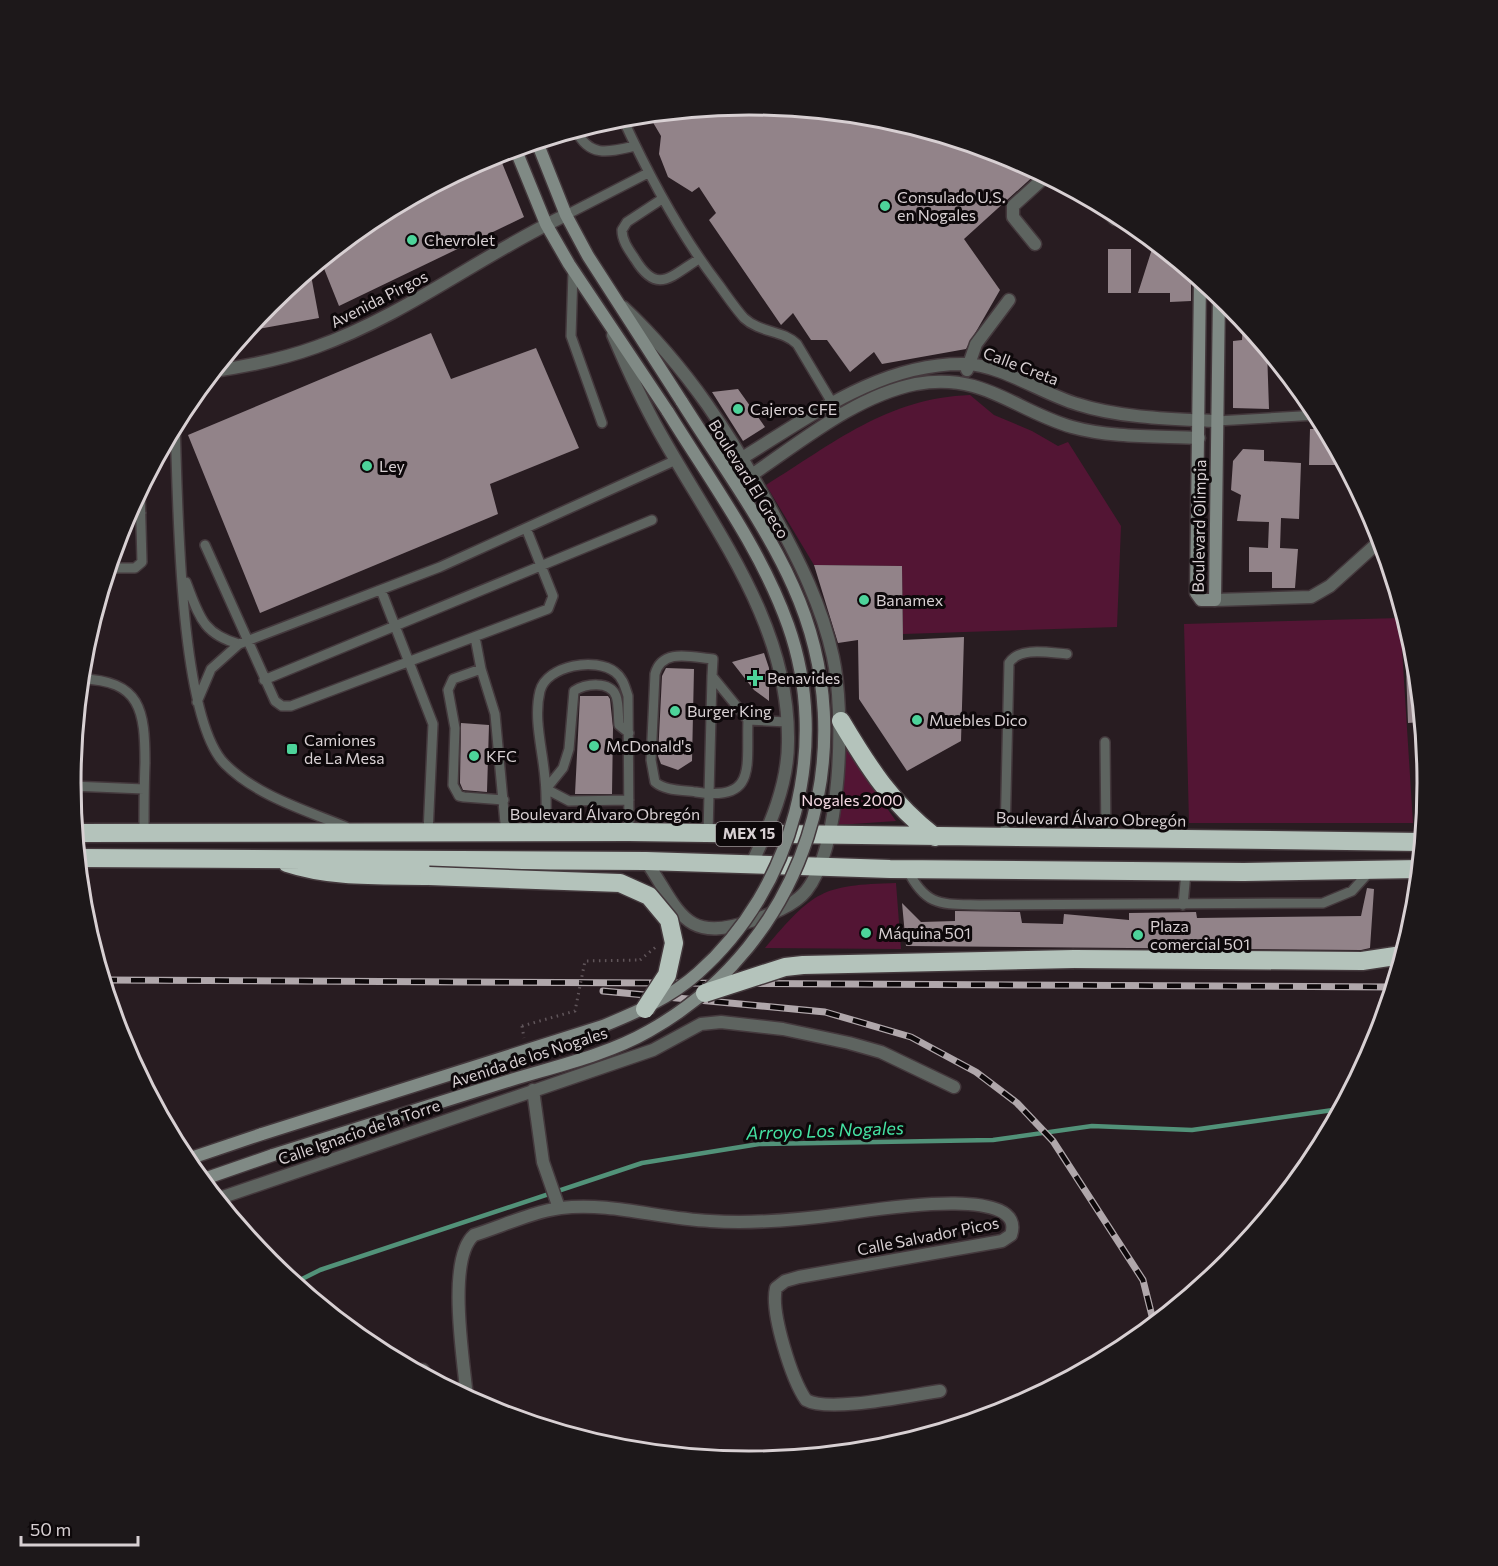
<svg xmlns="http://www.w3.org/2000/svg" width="1498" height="1566" viewBox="0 0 1498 1566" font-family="Commissioner,sans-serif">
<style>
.green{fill:#531534}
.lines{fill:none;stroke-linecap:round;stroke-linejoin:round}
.stream{stroke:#529279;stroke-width:4.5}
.building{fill:#928389}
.lane-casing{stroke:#44393d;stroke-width:12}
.street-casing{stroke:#44393d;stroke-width:15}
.secondary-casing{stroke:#44393d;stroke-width:15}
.highway-casing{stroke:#44393d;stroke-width:21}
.path{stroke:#60555a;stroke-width:3;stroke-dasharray:1.5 4.5;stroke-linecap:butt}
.lane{stroke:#5e6460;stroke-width:9}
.street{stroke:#5e6460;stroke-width:12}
.secondary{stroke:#808a85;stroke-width:12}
.highway{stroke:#b4c3bb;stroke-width:18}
.rail-casing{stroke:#b0a7ab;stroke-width:7}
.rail{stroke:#0d080a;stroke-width:4.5;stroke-dasharray:14;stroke-linecap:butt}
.secondary-bridge-casing{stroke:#44393d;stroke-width:15;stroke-linecap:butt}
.highway-bridge-casing{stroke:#44393d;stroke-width:21;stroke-linecap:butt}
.path-bridge{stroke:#60555a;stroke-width:3;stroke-dasharray:1.5 4.5;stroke-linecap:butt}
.secondary-bridge{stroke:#808a85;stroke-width:12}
.highway-bridge{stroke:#b4c3bb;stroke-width:18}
.poi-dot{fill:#4dd39a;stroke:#0d080a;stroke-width:2}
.labels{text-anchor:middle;stroke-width:6;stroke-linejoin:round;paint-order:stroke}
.shield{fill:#0d080a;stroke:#9b9497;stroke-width:1.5}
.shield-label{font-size:15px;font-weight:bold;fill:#d8d0d3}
.poi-label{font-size:16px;fill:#d8d0d3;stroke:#0d080a;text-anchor:start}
.street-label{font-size:16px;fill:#d8d0d3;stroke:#0d080a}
.park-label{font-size:16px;fill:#f6dbe5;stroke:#0d080a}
.water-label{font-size:18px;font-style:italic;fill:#45e3a3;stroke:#0d080a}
.rim{fill:none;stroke:#d8d0d3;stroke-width:3}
</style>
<rect width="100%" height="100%" fill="#281c21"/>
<path class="green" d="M 970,395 L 994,415 L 1032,431 L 1058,446 L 1068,442 L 1121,526 L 1117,627 L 903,634 L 902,566 L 814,565 L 766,485 C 834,443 887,398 970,395 Z
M 1400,618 L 1413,823 L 1189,823 L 1184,624 Z
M 839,733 L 865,777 L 896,821 L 824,826 Z
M 896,883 L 901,949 L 765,948 C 814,891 821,885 896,883 Z"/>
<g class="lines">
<path class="stream" d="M 294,1283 L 320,1270 L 642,1163 L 759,1144 L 993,1140 L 1092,1126 L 1192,1130 L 1340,1109"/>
</g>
<path class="building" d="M 749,105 L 882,118 L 1009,156 L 1038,172 L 964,239 L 1000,290 L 966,349 L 882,364 L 874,352 L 850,372 L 827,340 L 811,340 L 793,313 L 781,325 L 709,220 L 716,213 L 699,187 L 692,192 L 668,177 L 659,154 L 661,136 L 648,114 Z
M 498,153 L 524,217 L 339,306 L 321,261 L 372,219 Z
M 1108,249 L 1131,249 L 1131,293 L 1108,293 Z
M 1152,249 L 1163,249 L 1191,273 L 1191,301 L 1170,302 L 1170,293 L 1138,293 Z
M 310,270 L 319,318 L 247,331 L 269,303 Z
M 1243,320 L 1267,350 L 1269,409 L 1233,408 L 1233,341 L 1242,340 Z
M 431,333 L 451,379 L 536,348 L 579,448 L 490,484 L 498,514 L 260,613 L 188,435 Z
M 738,389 L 765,427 L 743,441 L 712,392 Z
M 1310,429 L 1325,429 L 1345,465 L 1309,465 Z
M 1243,449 L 1264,450 L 1264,461 L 1301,463 L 1299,519 L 1281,518 L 1280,548 L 1298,549 L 1295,588 L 1272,588 L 1272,572 L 1249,572 L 1249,547 L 1268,548 L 1269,522 L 1237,521 L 1241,495 L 1231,490 L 1233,461 Z
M 814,565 L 902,566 L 903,640 L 964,637 L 961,741 L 907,771 L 859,699 L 858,640 L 838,643 Z
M 764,653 L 769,668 L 769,701 L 754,690 L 732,662 Z
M 1416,667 L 1421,722 L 1408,723 L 1406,668 Z
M 666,668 L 694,669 L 692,761 L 678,770 L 661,764 L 658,756 L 662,676 Z
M 580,696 L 608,696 L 610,699 L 613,728 L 612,794 L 575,794 Z
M 461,723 L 489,725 L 487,792 L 463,790 L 460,783 Z
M 1367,888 L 1374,889 L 1370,948 L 1361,950 L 906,946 L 902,903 L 921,922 L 955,921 L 955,911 L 1020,912 L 1022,923 L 1063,924 L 1064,914 L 1129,920 L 1129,913 L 1196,912 L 1197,918 L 1361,916 Z"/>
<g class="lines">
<defs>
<path id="lane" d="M 622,117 C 649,176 679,233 719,285 C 727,296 735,308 744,318 C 760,333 783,330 797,344 L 840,416
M 576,130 C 589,158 609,152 635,146
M 662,199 L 627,222 L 622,230 C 622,241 629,250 635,259 C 657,295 670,277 699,259
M 566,215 L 648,173
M 573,271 L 571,336 L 602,423
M 1217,421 L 1318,415
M 175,424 C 178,496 178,717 225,764 C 257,796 305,810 346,827
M 127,514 L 141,513
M 205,545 L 275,701 L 282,706 L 291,706 L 548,609 L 553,596 L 526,528
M 109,568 L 135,568 L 142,562 L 140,490
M 186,582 C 199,615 202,634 239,644
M 381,590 L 433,724 L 428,833
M 475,637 L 481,669 L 495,714 L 506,834
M 481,669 L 453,679 L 448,690 L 455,728 L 453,785 L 459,796 L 464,797 L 504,800
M 81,679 C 141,680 145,711 145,763 C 144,786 144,810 144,833
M 264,680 L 652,520
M 197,702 L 211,669 L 239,644 L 440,567 L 676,460
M 748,720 L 787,722
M 1105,742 L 1106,839
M 71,786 L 144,789
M 629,800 L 569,801 L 546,789 L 563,768 L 569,749 L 574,691 C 585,684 610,680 616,696 C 619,704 618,716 619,725 L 629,733
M 1423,827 L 1424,750
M 546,834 C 546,815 547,797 545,779 C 543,751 533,719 540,691 C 547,665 596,657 615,672 C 623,678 625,687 628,696 L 629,832
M 708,834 L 712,676 L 748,720 C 746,765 758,802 696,792 C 683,790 665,791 655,782 L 651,760 L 655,674 C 662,648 691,657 713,659 L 712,676
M 1005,838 L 1009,663 C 1020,646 1050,653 1067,654
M 907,869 C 926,907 941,904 979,905 L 1323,903 L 1352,891 L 1371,870
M 1183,905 L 1186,872"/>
<path id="street" d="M 1100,205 L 1115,219 L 1126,219
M 1035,244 L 1013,217 L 1013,206 L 1046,176
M 623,307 C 687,367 733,438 774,515 C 799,560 822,606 833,657 C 845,712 842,846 806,891 C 794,906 769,915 751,921 C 683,944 680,911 646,861
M 613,335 C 627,368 642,401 660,433 C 715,531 790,625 788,742 C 788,785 770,825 752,863
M 967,370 L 976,344 L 1009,300
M 214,371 C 248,366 283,359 316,347 C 406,315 481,255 566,215
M 742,458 C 811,416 882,362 966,364 C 1001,365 1043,394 1077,404 C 1120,418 1172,419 1217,421
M 753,474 C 802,441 856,396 916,384 C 984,372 1013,410 1072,427 C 1111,438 1158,436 1199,438
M 1215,600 L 1311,597 L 1330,586 L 1381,540
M 533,1090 L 543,1162 L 559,1208
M 217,1199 L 653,1050 L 701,1024 L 721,1022 L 783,1029 L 849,1043 L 881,1052 L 954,1087
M 417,1371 L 423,1370
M 467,1398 C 464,1363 446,1259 474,1235 C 500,1227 534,1211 561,1208 C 611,1202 660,1219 710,1221 C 754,1224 798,1220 842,1214 C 867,1211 1029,1182 1011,1235 L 1002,1241 L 799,1277 L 785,1281 L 776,1288 C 770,1312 792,1380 806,1400 C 829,1413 911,1395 940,1391"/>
<path id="secondary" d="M 537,142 L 566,215 L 588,256 L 682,402
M 515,148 L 546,224 L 569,264 L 668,412
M 1200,280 L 1196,593 L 1201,600 L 1215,600 L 1219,295
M 185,1160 L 262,1134
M 201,1180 L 273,1155"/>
<path id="highway" d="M 841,721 C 869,768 891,803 935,837
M 75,833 L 629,832 L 1422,842
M 78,858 L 646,861 L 890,869 L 1244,872 L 1419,869
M 287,863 C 332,878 381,875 429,876
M 1074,959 L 1362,961 L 1402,955"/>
</defs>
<use href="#lane" class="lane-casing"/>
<use href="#street" class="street-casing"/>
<use href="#secondary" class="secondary-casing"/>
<use href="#highway" class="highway-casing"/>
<path class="path" d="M 640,960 L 657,946
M 522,1026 L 524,1038"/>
<use href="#lane" class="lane"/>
<use href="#street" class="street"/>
<use href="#secondary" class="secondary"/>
<use href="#highway" class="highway"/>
<defs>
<path id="rail" d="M 103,980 L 1393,987
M 603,991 L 825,1012 L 911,1037 L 976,1072 L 1017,1103 L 1053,1141 L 1143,1280 L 1154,1324"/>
</defs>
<use href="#rail" class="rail-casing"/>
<use href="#rail" class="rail"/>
<defs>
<path id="secondary-bridge" d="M 262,1134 L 603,1026 C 637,1012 670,998 698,973 C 794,888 831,746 788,625 C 761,549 710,480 668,412
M 273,1155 C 353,1130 432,1105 511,1080 C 557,1066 607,1055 649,1031 C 806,943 867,749 793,586 C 765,523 719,461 682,402"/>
<path id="highway-bridge" d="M 429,876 L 620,883 L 649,896 L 669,920 L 674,943 L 667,975 L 645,1009
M 705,993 L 785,967 L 803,965 L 1074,959"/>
</defs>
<use href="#secondary-bridge" class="secondary-bridge-casing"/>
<use href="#highway-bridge" class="highway-bridge-casing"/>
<path class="path-bridge" d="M 522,1026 L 575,1011 L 585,961 L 640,960"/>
<use href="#secondary-bridge" class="secondary-bridge"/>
<use href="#highway-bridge" class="highway-bridge"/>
</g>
<g class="poi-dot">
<circle cx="885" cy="206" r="6"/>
<circle cx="412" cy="240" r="6"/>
<circle cx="738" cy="409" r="6"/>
<circle cx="367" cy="466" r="6"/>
<circle cx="864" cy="600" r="6"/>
<path d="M752 669h6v6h6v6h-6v6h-6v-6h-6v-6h6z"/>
<circle cx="675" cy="711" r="6"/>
<circle cx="917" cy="720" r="6"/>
<circle cx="594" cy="746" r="6"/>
<rect x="286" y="743" width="12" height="12" rx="3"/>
<circle cx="474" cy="756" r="6"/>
<circle cx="866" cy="933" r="6"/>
<circle cx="1138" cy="935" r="6"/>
</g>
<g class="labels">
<rect class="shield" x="716" y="822" width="66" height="24" rx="4.5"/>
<g class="shield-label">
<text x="749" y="839">MEX 15</text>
</g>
<g class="poi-label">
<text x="897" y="203">Consulado U.S.<tspan x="897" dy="18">en Nogales</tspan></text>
<text x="424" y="246">Chevrolet</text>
<text x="750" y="415">Cajeros CFE</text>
<text x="379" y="472">Ley</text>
<text x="876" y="606">Banamex</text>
<text x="767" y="684">Benavides</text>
<text x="687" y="717">Burger King</text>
<text x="929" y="726">Muebles Dico</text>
<text x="304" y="746">Camiones<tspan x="304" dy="18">de La Mesa</tspan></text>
<text x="606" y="752">McDonald's</text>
<text x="486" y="762">KFC</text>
<text x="1150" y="932">Plaza<tspan x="1150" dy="18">comercial 501</tspan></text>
<text x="878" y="939">Máquina 501</text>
</g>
<g class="street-label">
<text transform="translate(379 299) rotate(-27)" y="6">Avenida Pirgos</text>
<text transform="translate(1021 366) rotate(21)" y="6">Calle Creta</text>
<text transform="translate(749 479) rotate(58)" y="6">Boulevard El Greco</text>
<text transform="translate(1199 526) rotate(-89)" y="6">Boulevard Olimpia</text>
<text x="605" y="820">Boulevard Álvaro Obregón</text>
<text transform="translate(1091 819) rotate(1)" y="6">Boulevard Álvaro Obregón</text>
<text transform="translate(529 1057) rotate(-18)" y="6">Avenida de los Nogales</text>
<text transform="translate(359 1132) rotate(-19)" y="6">Calle Ignacio de la Torre</text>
<text transform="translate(928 1236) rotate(-11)" y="6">Calle Salvador Picos</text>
</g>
<g class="park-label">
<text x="852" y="806">Nogales 2000</text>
</g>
<g class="water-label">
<text transform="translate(825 1131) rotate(-2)" y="6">Arroyo Los Nogales</text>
</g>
</g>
<path d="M0 0H1498V1566H0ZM81 783a668 668 0 1 1 1336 0a668 668 0 1 1-1336 0Z" fill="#1d181a" fill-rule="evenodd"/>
<path class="rim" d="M81 783a668 668 0 1 1 1336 0a668 668 0 1 1-1336 0Z"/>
<path d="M21 1536v9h117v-9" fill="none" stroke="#d8d0d3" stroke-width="3"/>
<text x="30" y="1536" font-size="18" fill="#d8d0d3" stroke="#0d080a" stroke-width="4.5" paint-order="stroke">50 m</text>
</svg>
